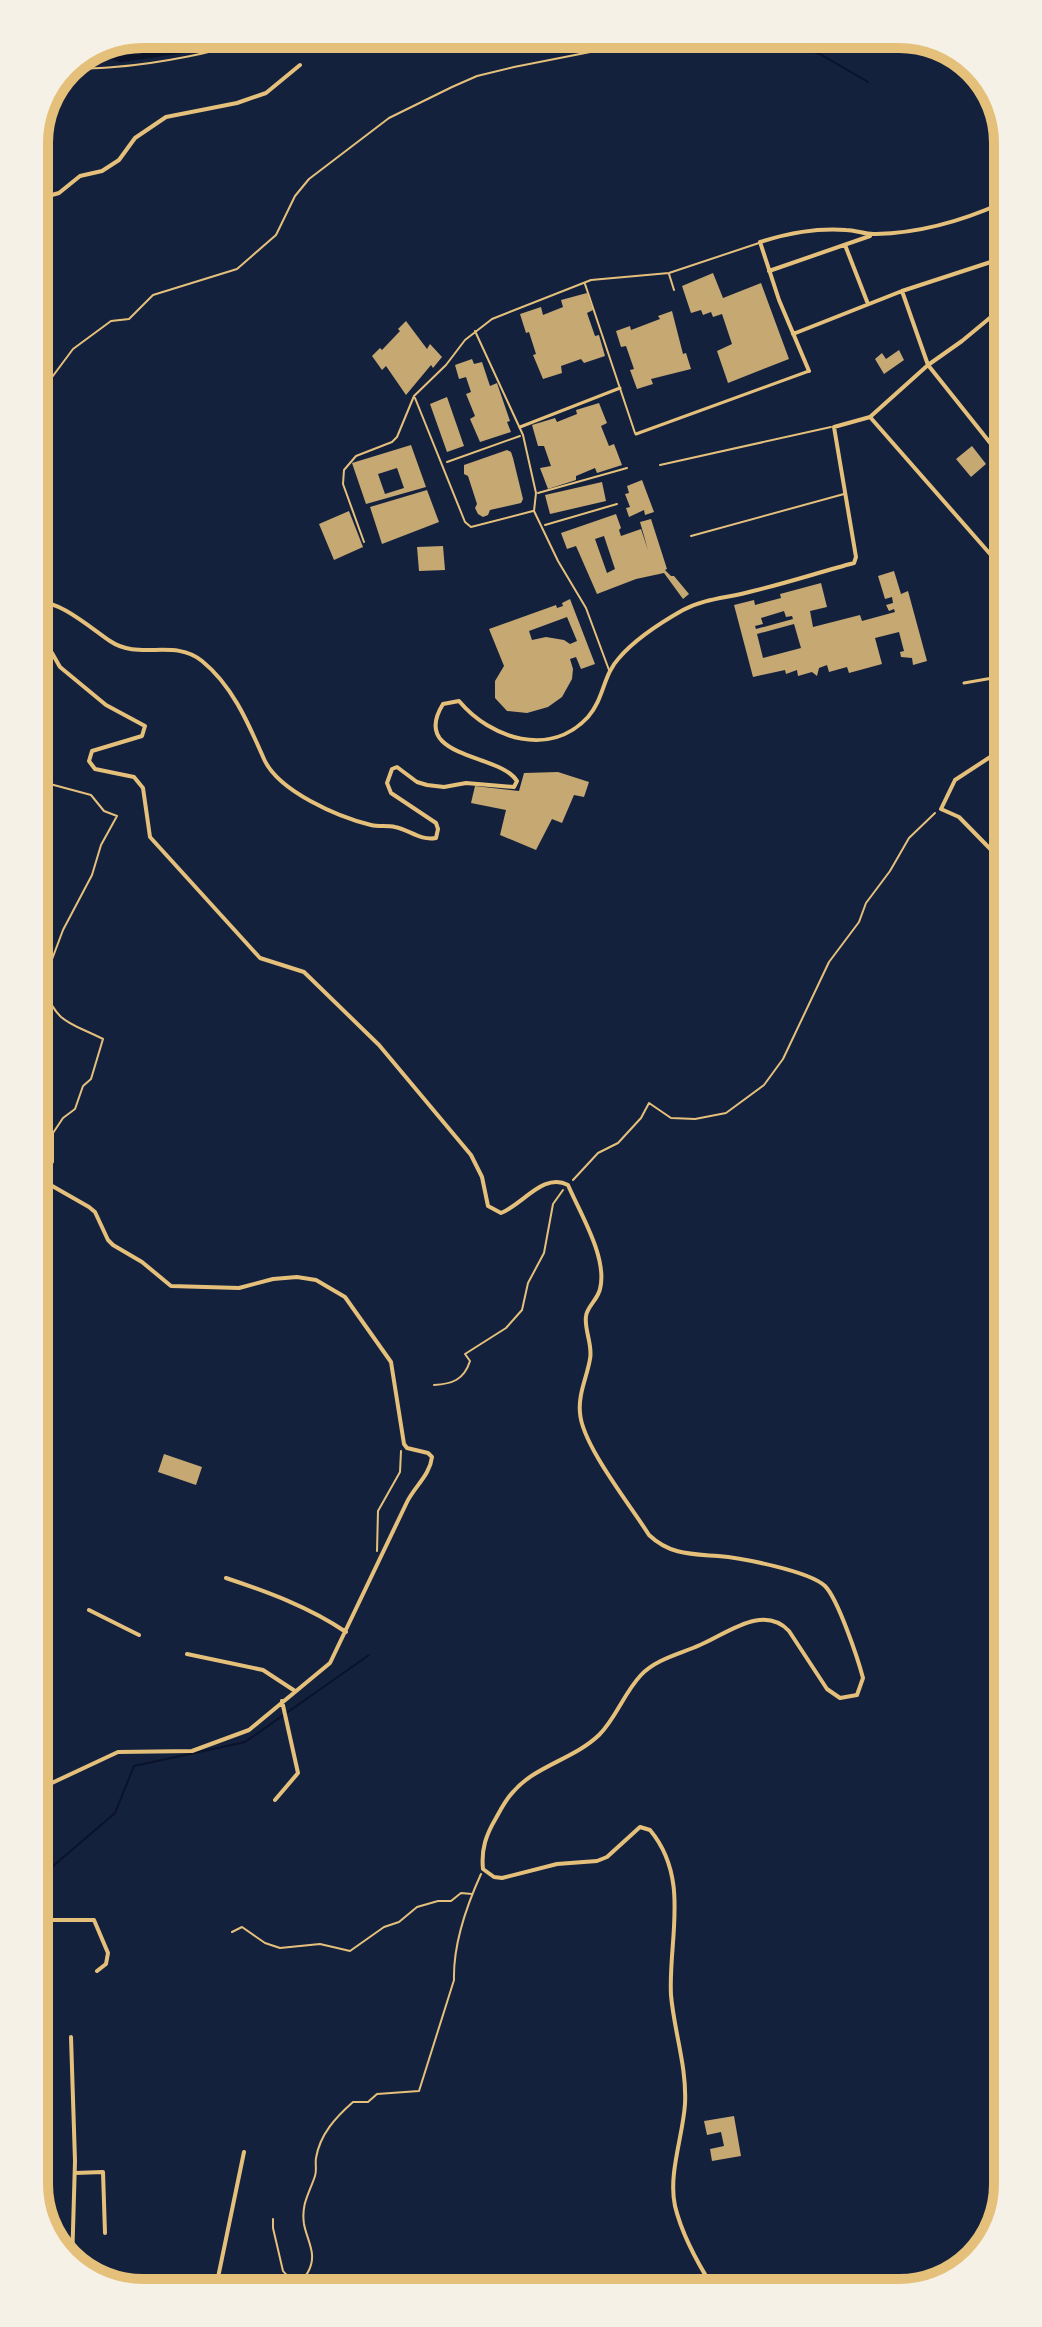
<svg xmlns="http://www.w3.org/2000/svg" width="1042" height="2327" viewBox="0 0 1042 2327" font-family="'Times New Roman',serif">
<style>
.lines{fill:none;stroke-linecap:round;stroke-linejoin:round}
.stream{stroke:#0b132b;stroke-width:2}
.river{stroke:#0b132b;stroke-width:14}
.building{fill:#c6a872;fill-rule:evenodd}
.path{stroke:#e5c07b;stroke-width:2}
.service{stroke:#e5c07b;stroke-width:2}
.pedestrian{stroke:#e5c07b;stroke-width:3}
.minor{stroke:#e5c07b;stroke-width:4}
.rim{fill:none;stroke:#e5c07b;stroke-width:10}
</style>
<rect width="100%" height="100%" fill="#14213d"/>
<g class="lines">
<path class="stream" d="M 738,34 L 756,43 L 803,48 L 820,54 L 868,82
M 39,1875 L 45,1873 L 115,1813 L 134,1766 L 245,1742 L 369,1655"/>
<path class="river" d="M 104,50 L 121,55 L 190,45 L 217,44 L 233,34"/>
</g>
<path class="building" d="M 713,273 L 723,298 L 761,283 L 789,359 L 728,383 L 717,351 L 732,344 L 722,314 L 713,317 L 711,312 L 703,315 L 701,310 L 691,313 L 682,286 Z
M 587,293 L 593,310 L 587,313 L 595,336 L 599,335 L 605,356 L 584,363 L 581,359 L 561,366 L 562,373 L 543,379 L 533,355 L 536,354 L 529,332 L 526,333 L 520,314 L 541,307 L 543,315 L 563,307 L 561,300 Z
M 672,311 L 683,354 L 686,353 L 691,369 L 651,379 L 653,384 L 637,389 L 630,370 L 634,369 L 626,346 L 621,347 L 616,331 L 630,326 L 631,330 L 660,319 L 658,316 Z
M 406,321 L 427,349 L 430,344 L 442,357 L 433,368 L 431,365 L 406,395 L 386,366 L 382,370 L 372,356 L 380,348 L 382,350 L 400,331 L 398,329 Z
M 899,350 L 904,360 L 884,374 L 875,359 L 882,353 L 886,359 Z
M 472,359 L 474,364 L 482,362 L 490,386 L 497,383 L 510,421 L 507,422 L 511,432 L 480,442 L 470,419 L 475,416 L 466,394 L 471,392 L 466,377 L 459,379 L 455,365 Z
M 447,397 L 464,446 L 447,452 L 430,404 Z
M 599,403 L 607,423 L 601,426 L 609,446 L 614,444 L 622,465 L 597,473 L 595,468 L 576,476 L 576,480 L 548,489 L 540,468 L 551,466 L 544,446 L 538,446 L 532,425 L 555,418 L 557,422 L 577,414 L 576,410 Z
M 411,445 L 426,487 L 366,504 L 352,463 ZM 397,468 L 404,488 L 385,494 L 378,474 Z
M 972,446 L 986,464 L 971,477 L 956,459 Z
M 507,450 L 511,452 L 513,458 L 523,499 L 521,503 L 490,510 L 488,515 L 483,517 L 478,514 L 475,508 L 477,504 L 468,476 L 464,474 L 464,465 Z
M 642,480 L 654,512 L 645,515 L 644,510 L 629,517 L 626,508 L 630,507 L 625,494 L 629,493 L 627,486 Z
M 602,482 L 606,501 L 550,514 L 545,495 Z
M 427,490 L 439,522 L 382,544 L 370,507 Z
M 349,511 L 363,547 L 334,560 L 319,524 Z
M 616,514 L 621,528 L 619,530 L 621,536 L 641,529 L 648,550 L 640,522 L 651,519 L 667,569 L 665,570 L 671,576 L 674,576 L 689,594 L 683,599 L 664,573 L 636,579 L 597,594 L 576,546 L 567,549 L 561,533 ZM 604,536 L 615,569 L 607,573 L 595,539 Z
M 443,546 L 445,570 L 419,571 L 417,547 Z
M 1003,565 L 1003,576 L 1004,613 L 990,588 L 1000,582 L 994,571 Z
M 894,571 L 901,594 L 908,591 L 927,661 L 913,665 L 912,658 L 901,657 L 900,652 L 904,651 L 899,632 L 875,638 L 882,664 L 849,673 L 847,667 L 829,672 L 827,665 L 819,668 L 817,676 L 812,672 L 798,676 L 797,670 L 786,674 L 785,670 L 753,677 L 734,605 L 754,600 L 755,605 L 781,598 L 780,594 L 821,583 L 827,607 L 810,611 L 813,627 L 860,615 L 862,621 L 895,612 L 894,609 L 889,611 L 886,605 L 893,603 L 892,597 L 885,599 L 878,576 ZM 784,611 L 786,617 L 792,616 L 793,619 L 756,629 L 755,626 L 763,624 L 761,618 ZM 794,624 L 801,648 L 763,658 L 757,634 Z
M 570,599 L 595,664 L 581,669 L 576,657 L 570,659 L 573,669 L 572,679 L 562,697 L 548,707 L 527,713 L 507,711 L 495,698 L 495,681 L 504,666 L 489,629 L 556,605 L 557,608 L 563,606 L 562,603 ZM 567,617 L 577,641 L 570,644 L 564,640 L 546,637 L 532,640 L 529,631 Z
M 558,772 L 589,782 L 584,797 L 574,795 L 562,823 L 552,819 L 536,850 L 500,835 L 506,810 L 471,803 L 475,786 L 519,791 L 524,773 Z
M 164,1454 L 202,1467 L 196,1485 L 158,1472 Z
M 734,2116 L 741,2156 L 712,2161 L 710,2149 L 724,2146 L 721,2132 L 707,2135 L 704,2121 Z"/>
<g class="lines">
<path class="path" d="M 306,34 L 310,34 L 310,49
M 60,78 C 76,66 96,69 114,67 C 143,65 236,52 253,34
M 35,400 L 73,349 L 111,321 L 129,319 L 153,295 L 237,269 L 276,235 L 295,196 L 309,179 L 389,118 L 452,87 L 477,76 L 514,67 L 636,43 L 685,51 L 719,34
M 447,462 L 520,436
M 545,525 L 617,504
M 36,774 L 50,784 L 91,795 L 104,811 L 117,816 L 101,845 L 92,875 L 63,930 L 42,986 C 59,1025 67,1021 103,1039 L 91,1079 L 83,1086 L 75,1109 L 63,1118 L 53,1133 L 53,1162 L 43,1174
M 573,1180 L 598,1153 L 618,1143 L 641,1118 L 649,1103 L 671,1118 L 695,1119 L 726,1113 L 764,1085 L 783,1059 L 829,962 L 859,922 L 866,903 L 890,871 L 909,838 L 935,813
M 434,1385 C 452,1384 464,1380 470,1361 L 465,1354 L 506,1328 L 522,1310 L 528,1283 L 544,1253 L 553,1204 L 563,1190
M 377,1551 L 378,1511 L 400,1472 L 401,1451
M 232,1932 L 242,1927 L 265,1943 L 280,1948 L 320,1944 L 350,1951 L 384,1927 L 399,1922 L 417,1907 L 438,1901 L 451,1901 L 461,1893 L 472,1894
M 273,2219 L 273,2228 L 283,2271 C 289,2279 302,2284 308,2272 C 318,2254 307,2241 304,2224 C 301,2204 309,2194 315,2176 C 317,2170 315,2164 316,2158 C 320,2134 336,2117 353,2102 L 368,2102 L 377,2094 L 419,2091 L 454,1980 C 453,1944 466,1907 481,1874"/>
<path class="service" d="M 669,274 L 674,290
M 585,284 L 635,433
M 475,331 L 523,435 L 536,493 L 534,511 L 558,561 L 586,608 L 609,670
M 415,398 L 465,522 L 471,527 L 533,511
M 660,465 L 831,427
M 538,493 L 627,468
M 691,536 L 844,494
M 364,542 L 343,484 L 344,470 L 356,456 L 392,442 L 397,437 L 414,396 L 446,365 L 465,340 L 492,319 L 591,280 L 669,273 L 759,243"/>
<path class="pedestrian" d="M 520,427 L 620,388
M 636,434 L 809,371
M 964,683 L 1004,676"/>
<path class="minor" d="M 34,200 L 59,193 L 80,176 L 102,171 L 119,160 L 135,138 L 166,117 L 237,103 L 266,93 L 300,65
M 845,245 L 868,304
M 769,271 L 870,236
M 902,291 L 928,365 L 1003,459
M 793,334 L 902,291 L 1003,258
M 809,371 L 779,300 L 760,242 C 789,233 815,228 846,230 C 856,230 866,235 876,234 C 921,233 962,221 1002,203
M 870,417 L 998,563 L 1003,560
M 35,602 C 57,598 92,629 110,641 C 139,661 174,638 202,661 C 233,686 249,725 264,759 C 278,791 338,817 371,825 C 379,827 387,825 395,827 C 410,830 420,841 436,838 L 438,829 L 436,823 L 391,793 L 387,783 L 392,769 L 397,767 L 417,782 L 427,785 L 444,787 L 466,783 L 514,787 L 517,781 C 500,753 409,759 443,704 L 459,701 C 491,739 550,758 588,717 C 604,699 603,675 619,658 C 636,638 660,623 683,610 C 705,598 729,598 753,591 C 787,583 820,572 854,563 L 856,557 L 834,427 L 870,417 L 928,365 L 962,341 L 1003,307
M 36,625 L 60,667 L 106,705 L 145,726 L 142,736 L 92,751 L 89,761 L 95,769 L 134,777 L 143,788 L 150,837 L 260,958 L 304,972 L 379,1045 L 471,1155 L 482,1177 L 488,1206 L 501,1213 C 523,1204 544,1172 568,1185 C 580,1213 608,1258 600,1289 C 598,1299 587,1307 586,1316 C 584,1330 593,1345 590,1359 C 587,1377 578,1394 580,1413 C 582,1445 631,1506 649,1535 C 670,1555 692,1554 718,1556 C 742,1558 809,1571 825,1586 C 838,1599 858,1659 863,1678 L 857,1695 L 840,1698 L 827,1689 L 789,1631 C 763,1603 725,1635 700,1645 C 680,1654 656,1659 641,1675 C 624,1693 616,1718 599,1735 C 574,1759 535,1766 513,1792 C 506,1799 501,1809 496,1818 C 486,1835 481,1849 483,1869 L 494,1877 L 502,1878 L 557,1864 L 597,1861 L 607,1857 L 640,1827 L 650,1830 C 691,1879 668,1940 671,1995 C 674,2031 687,2067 685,2104 C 683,2136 668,2174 675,2206 C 682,2235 698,2264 714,2289
M 1004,748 L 955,780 L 941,809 L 959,817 L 1004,863
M 226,1578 C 268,1592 309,1607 346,1632
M 89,1610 L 139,1635
M 187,1654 L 263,1670 L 295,1691
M 39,1789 L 118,1752 L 192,1751 L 249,1730 L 330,1663 L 407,1502 C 415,1486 430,1475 432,1457 L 428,1453 L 407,1448 L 404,1444 L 391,1362 L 345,1297 L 316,1280 L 297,1277 L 273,1279 L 239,1288 L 171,1286 L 142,1262 L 113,1245 L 108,1240 L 95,1212 L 89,1207 L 40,1179
M 275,1800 L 298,1773 L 282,1701
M 39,1920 L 94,1920 L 108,1953 L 106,1964 L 97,1971
M 71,2037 L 75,2161 L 72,2264
M 75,2173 L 103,2172 L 105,2233
M 40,2205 L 44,2226
M 215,2292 L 244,2152"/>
</g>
<path d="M0 0H1042V2327H0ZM143 48H899A95 95 0 0 1 994 143V2184A95 95 0 0 1 899 2279H143A95 95 0 0 1 48 2184V143A95 95 0 0 1 143 48Z" fill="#f6f1e7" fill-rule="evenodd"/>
<path class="rim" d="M143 48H899A95 95 0 0 1 994 143V2184A95 95 0 0 1 899 2279H143A95 95 0 0 1 48 2184V143A95 95 0 0 1 143 48Z"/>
</svg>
